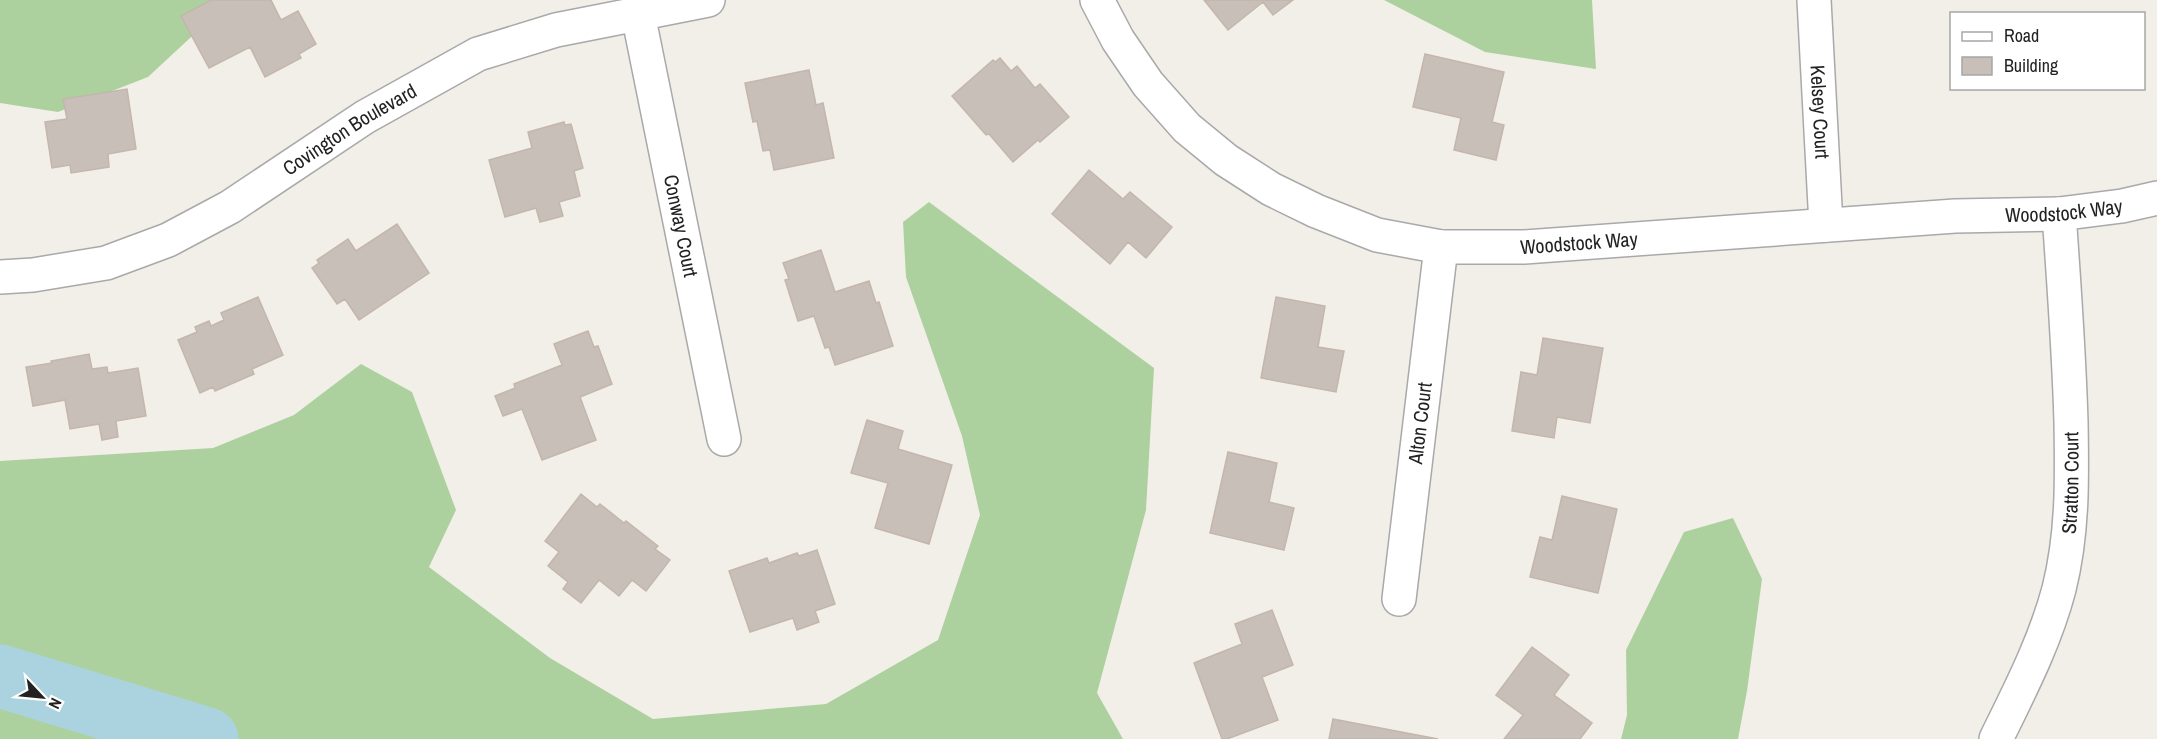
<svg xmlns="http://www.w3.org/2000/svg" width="2157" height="739" viewBox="0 0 2157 739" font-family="'Archivo Narrow',sans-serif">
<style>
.forest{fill:#add19e}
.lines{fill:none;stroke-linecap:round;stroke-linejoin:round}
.river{stroke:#aad3df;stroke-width:63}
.building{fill:#c7bfb8;stroke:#c4b6ab;stroke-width:1.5}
.street-casing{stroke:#a9a9a9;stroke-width:36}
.street{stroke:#fff;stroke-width:33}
.labels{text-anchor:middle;stroke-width:4.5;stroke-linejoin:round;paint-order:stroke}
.street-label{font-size:20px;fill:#222;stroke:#fff}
</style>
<rect width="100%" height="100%" fill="#f2efe9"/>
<path class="forest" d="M 0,0 L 231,0 L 148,77 L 58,112 L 0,103 Z
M 1384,0 L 1592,0 L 1596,69 L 1485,52 Z
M 929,202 L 1154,368 L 1146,510 L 1097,693 L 1123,739 L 0,739 L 0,461 L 213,448 L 294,415 L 361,364 L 412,392 L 456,510 L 429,567 L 550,658 L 653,719 L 826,704 L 938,640 L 980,515 L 962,436 L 906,277 L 903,222 Z
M 1733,518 L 1762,579 L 1747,691 L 1738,739 L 1621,739 L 1627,715 L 1626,650 L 1684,532 Z"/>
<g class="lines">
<path class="river" d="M 0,676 L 207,739"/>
</g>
<path class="building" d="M 211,0 L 271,0 L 281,20 L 298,11 L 316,44 L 299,54 L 301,58 L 265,77 L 250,47 L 209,68 L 181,16 Z
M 1204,0 L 1293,0 L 1273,15 L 1263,2 L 1228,30 Z
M 1425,54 L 1504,72 L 1492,122 L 1504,125 L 1496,160 L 1454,150 L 1461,118 L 1413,107 Z
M 1000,58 L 1011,71 L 1017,66 L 1035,88 L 1040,84 L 1069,117 L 1040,142 L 1038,140 L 1013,162 L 989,134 L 986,135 L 952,96 L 993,60 L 995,62 Z
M 809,70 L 816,105 L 823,103 L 834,158 L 774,170 L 770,150 L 763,151 L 757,121 L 753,122 L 745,83 Z
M 127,89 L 136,149 L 108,154 L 109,167 L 71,173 L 70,165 L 52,168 L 45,122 L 67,119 L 63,99 Z
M 564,122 L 565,125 L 571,124 L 583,168 L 574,171 L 580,196 L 559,202 L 563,216 L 540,222 L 536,208 L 505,217 L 489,160 L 532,148 L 528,132 Z
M 1089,170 L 1123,199 L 1130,192 L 1172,227 L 1146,258 L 1128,242 L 1110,264 L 1052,214 Z
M 397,224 L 429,273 L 359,320 L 345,299 L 337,304 L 312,268 L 319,263 L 317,260 L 348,239 L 356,251 Z
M 821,250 L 835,292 L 869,281 L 876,303 L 879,302 L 893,346 L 835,365 L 829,347 L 825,348 L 814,316 L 798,321 L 785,280 L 789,279 L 783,263 Z
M 258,297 L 283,355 L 252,369 L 254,374 L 215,391 L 213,387 L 200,393 L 178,340 L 197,332 L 195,327 L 209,321 L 211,326 L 224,320 L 221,313 Z
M 1276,297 L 1325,306 L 1318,347 L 1344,351 L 1336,392 L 1261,378 Z
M 588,331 L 594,347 L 598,346 L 612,384 L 580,397 L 596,440 L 542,460 L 522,409 L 503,416 L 495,396 L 515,388 L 514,384 L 562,365 L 554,344 Z
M 1543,338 L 1603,348 L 1590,423 L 1557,417 L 1554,438 L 1512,431 L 1521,372 L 1537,375 Z
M 89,354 L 92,369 L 107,367 L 108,373 L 138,368 L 146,416 L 116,421 L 118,437 L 102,440 L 99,424 L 70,429 L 65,400 L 33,406 L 26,367 L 52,363 L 51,361 Z
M 867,420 L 903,431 L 898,449 L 952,465 L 929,544 L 875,528 L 888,483 L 851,473 Z
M 1228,452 L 1277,463 L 1269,502 L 1294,508 L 1284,550 L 1210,533 Z
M 581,494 L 597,507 L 600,504 L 624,523 L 626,521 L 658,546 L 655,549 L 670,560 L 646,591 L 632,580 L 619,596 L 599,580 L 581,603 L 563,589 L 568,582 L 548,566 L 559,552 L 545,541 Z
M 1562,496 L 1617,509 L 1598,593 L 1530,577 L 1540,537 L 1552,540 Z
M 817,550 L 835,604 L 815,611 L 819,622 L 797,630 L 793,618 L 750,632 L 729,571 L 767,558 L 769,563 L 797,553 L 799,556 Z
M 1272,610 L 1293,665 L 1262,677 L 1278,720 L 1227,739 L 1222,739 L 1194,663 L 1242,644 L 1235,624 Z
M 1532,647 L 1569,675 L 1554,695 L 1592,723 L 1580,739 L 1504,739 L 1523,715 L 1496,695 Z
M 1333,719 L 1438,739 L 1329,739 Z"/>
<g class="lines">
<defs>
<g id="street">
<path id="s1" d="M 1097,0 L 1118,40 L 1148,84 L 1187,128 L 1226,160 L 1271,189 L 1316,211 L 1377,235 L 1441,247 L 1524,247 L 1955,216 L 2059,214 L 2122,206 L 2157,198"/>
<path id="s2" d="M 1814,0 L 1826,225"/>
<path id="s3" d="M 638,14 L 724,439"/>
<path id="s4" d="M 0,277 L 33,275 L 106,263 L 168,240 L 230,207 L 365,117 L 478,54 L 556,30 L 708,0"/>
<path id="s5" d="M 1399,599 L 1441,247"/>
<path id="s6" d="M 1996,739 C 2020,690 2045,642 2059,589 C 2073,533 2072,478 2071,422 C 2069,352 2064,283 2059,214"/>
</g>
</defs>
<use href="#street" class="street-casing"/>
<use href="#street" class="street"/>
</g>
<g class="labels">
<g class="street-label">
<text dy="7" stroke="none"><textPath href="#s2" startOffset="112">Kelsey Court</textPath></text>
<text dy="7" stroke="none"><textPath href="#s4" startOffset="386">Covington Boulevard</textPath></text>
<text dy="7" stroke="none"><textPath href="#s1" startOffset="1066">Woodstock Way</textPath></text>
<text dy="7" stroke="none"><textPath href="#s3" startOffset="216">Conway Court</textPath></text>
<text dy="7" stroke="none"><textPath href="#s1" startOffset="580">Woodstock Way</textPath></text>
<text dy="7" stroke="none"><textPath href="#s5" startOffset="177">Alton Court</textPath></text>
<text dy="7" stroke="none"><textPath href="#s6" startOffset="270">Stratton Court</textPath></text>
</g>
</g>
<rect x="1950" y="12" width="195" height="78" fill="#ffffff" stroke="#a7a7a7" stroke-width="1.5"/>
<rect x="1962" y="32" width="30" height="9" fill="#ffffff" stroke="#a7a7a7" stroke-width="1.5"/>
<text x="2004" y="42" font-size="18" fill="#222222">Road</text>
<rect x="1962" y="57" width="30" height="18" fill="#c7bfb8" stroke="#a7a7a7" stroke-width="1.5"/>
<text x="2004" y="72" font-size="18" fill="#222222">Building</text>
<g transform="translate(42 697) rotate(116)" stroke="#ffffff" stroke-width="4.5" paint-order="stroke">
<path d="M0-4.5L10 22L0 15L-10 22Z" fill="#222222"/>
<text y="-9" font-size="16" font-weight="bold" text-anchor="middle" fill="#222222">N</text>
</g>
</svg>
